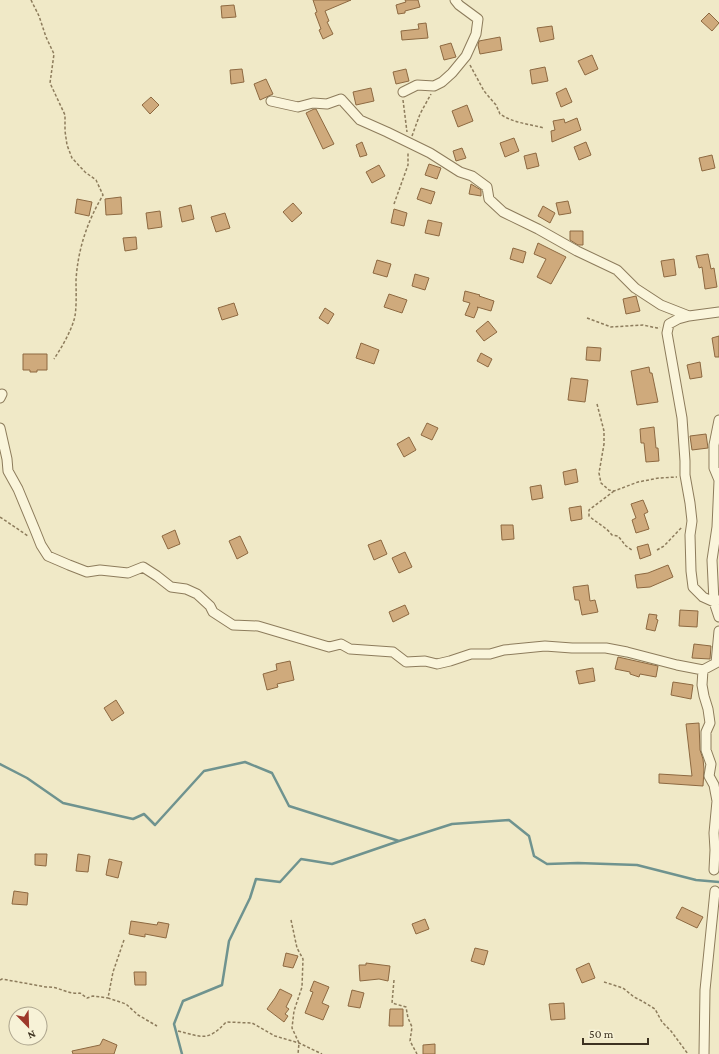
<svg xmlns="http://www.w3.org/2000/svg" width="719" height="1054" viewBox="0 0 719 1054" font-family="'Crimson Pro',serif">
<style>
.lines{fill:none;stroke-linecap:round;stroke-linejoin:round}
.stream{stroke:#6f938f;stroke-width:2.5}
.building{fill:#cfaa7c;stroke:#8d6941}
.street-casing{stroke:#8d7c5c;stroke-width:11}
.path{stroke:#8d7c5c;stroke-width:1.5;stroke-dasharray:3 2;stroke-linecap:butt}
.street{stroke:#faf5db;stroke-width:9}
</style>
<rect width="100%" height="100%" fill="#f0e9c7"/>
<g class="lines">
<path class="stream" d="M 0,764 L 27,778 L 63,803 L 133,819 L 144,814 L 155,825 L 204,771 L 245,762 L 272,773 L 289,806 L 399,841 L 452,824 L 509,820 L 529,836 L 534,856 L 547,864 L 578,863 L 637,865 L 696,880 L 719,882
M 182,1054 L 174,1024 L 183,1001 L 222,985 L 229,941 L 250,898 L 256,879 L 280,882 L 301,859 L 332,864 L 399,841"/>
</g>
<path class="building" d="M 313,0 L 351,0 L 325,11 L 329,21 L 327,22 L 333,34 L 323,39 L 319,30 L 321,29 L 315,13 L 317,12 Z
M 405,0 L 418,0 L 420,7 L 405,11 L 405,13 L 398,14 L 396,5 L 406,2 Z
M 234,5 L 236,17 L 222,18 L 221,6 Z
M 709,13 L 719,23 L 712,31 L 701,21 Z
M 426,23 L 428,38 L 402,40 L 401,31 L 419,29 L 418,24 Z
M 552,26 L 554,39 L 540,42 L 537,28 Z
M 500,37 L 502,50 L 480,54 L 478,45 L 479,41 Z
M 451,43 L 456,57 L 444,60 L 440,46 Z
M 592,55 L 598,69 L 585,75 L 578,61 Z
M 545,67 L 548,81 L 532,84 L 530,70 Z
M 242,69 L 244,82 L 231,84 L 230,70 Z
M 406,69 L 409,81 L 396,84 L 393,72 Z
M 266,79 L 273,94 L 260,100 L 254,84 Z
M 371,88 L 374,101 L 356,105 L 353,92 Z
M 566,88 L 572,102 L 561,107 L 556,93 Z
M 151,97 L 159,105 L 150,114 L 142,105 Z
M 467,105 L 473,121 L 458,127 L 452,111 Z
M 314,109 L 316,109 L 334,144 L 323,149 L 306,113 Z
M 577,118 L 581,130 L 552,142 L 551,131 L 555,130 L 553,121 L 564,119 L 565,123 Z
M 514,138 L 519,151 L 505,157 L 500,143 Z
M 362,142 L 367,155 L 360,157 L 356,145 Z
M 586,142 L 591,155 L 579,160 L 574,147 Z
M 462,148 L 466,158 L 456,161 L 453,151 Z
M 536,153 L 539,166 L 527,169 L 524,156 Z
M 712,155 L 715,168 L 702,171 L 699,158 Z
M 429,164 L 441,168 L 437,179 L 425,175 Z
M 379,165 L 385,176 L 372,183 L 366,172 Z
M 471,184 L 481,190 L 481,196 L 469,194 Z
M 421,188 L 435,192 L 431,204 L 417,199 Z
M 121,197 L 122,214 L 106,215 L 105,199 Z
M 77,199 L 92,202 L 89,216 L 75,213 Z
M 568,201 L 571,213 L 559,215 L 556,203 Z
M 293,203 L 302,213 L 292,222 L 283,212 Z
M 191,205 L 194,219 L 182,222 L 179,208 Z
M 543,206 L 555,213 L 550,223 L 538,216 Z
M 394,209 L 407,213 L 404,226 L 391,223 Z
M 160,211 L 162,227 L 148,229 L 146,213 Z
M 225,213 L 230,228 L 216,232 L 211,217 Z
M 428,220 L 442,223 L 439,236 L 425,233 Z
M 570,231 L 583,231 L 583,245 L 578,245 L 570,240 Z
M 136,237 L 137,249 L 125,251 L 123,238 Z
M 538,243 L 566,257 L 551,284 L 537,277 L 546,259 L 534,254 Z
M 513,248 L 526,252 L 523,263 L 510,259 Z
M 708,254 L 711,269 L 714,268 L 717,287 L 705,289 L 702,267 L 699,268 L 696,256 Z
M 674,259 L 676,275 L 664,277 L 661,261 Z
M 377,260 L 391,264 L 387,277 L 373,273 Z
M 415,274 L 429,278 L 425,290 L 412,286 Z
M 465,291 L 480,295 L 479,296 L 494,301 L 491,311 L 477,307 L 478,308 L 474,318 L 465,315 L 470,303 L 463,301 Z
M 389,294 L 407,300 L 402,313 L 384,307 Z
M 636,296 L 640,311 L 626,314 L 623,299 Z
M 234,303 L 238,315 L 222,320 L 218,308 Z
M 325,308 L 334,314 L 328,324 L 319,318 Z
M 488,321 L 497,332 L 484,341 L 476,331 Z
M 719,336 L 719,357 L 715,357 L 712,338 Z
M 361,343 L 379,350 L 374,364 L 356,358 Z
M 587,347 L 601,348 L 600,361 L 586,360 Z
M 481,353 L 492,359 L 488,367 L 477,361 Z
M 23,354 L 47,354 L 47,370 L 37,370 L 37,372 L 30,372 L 30,370 L 23,370 Z
M 700,362 L 702,377 L 690,379 L 687,365 Z
M 649,367 L 650,373 L 652,373 L 658,402 L 637,405 L 631,371 Z
M 571,378 L 588,380 L 585,402 L 568,400 Z
M 427,423 L 438,428 L 432,440 L 421,435 Z
M 654,427 L 656,448 L 658,448 L 659,461 L 646,462 L 644,443 L 641,443 L 640,429 Z
M 706,434 L 708,448 L 692,450 L 690,436 Z
M 409,437 L 416,450 L 404,457 L 397,444 Z
M 576,469 L 578,482 L 565,485 L 563,472 Z
M 541,485 L 543,498 L 532,500 L 530,487 Z
M 643,500 L 648,512 L 644,514 L 649,529 L 636,533 L 632,520 L 636,518 L 631,504 Z
M 581,506 L 582,519 L 571,521 L 569,508 Z
M 501,525 L 513,525 L 514,539 L 502,540 Z
M 175,530 L 180,544 L 168,549 L 162,536 Z
M 240,536 L 248,553 L 237,559 L 229,541 Z
M 381,540 L 387,554 L 374,560 L 368,545 Z
M 648,544 L 651,555 L 640,559 L 637,547 Z
M 405,552 L 412,567 L 399,573 L 392,558 Z
M 668,565 L 673,577 L 650,587 L 637,588 L 635,575 L 648,573 Z
M 588,585 L 590,601 L 595,600 L 598,612 L 582,615 L 579,600 L 575,600 L 573,587 Z
M 405,605 L 409,614 L 393,622 L 389,612 Z
M 680,610 L 698,611 L 697,627 L 679,626 Z
M 649,614 L 657,615 L 656,619 L 658,620 L 655,631 L 646,629 Z
M 694,644 L 711,646 L 710,659 L 692,658 Z
M 618,657 L 658,666 L 656,677 L 640,674 L 639,677 L 630,674 L 630,672 L 615,669 Z
M 290,661 L 294,680 L 277,684 L 278,687 L 267,690 L 263,674 L 277,670 L 276,664 Z
M 593,668 L 595,681 L 579,684 L 576,671 Z
M 673,682 L 693,685 L 691,699 L 671,695 Z
M 116,700 L 124,713 L 112,721 L 104,708 Z
M 699,723 L 700,750 L 703,759 L 704,769 L 703,786 L 659,783 L 659,774 L 692,776 L 686,724 Z
M 35,854 L 47,854 L 46,866 L 35,865 Z
M 78,854 L 90,856 L 88,872 L 76,871 Z
M 109,859 L 122,862 L 118,878 L 106,875 Z
M 14,891 L 28,893 L 27,905 L 12,904 Z
M 682,907 L 703,917 L 697,928 L 676,918 Z
M 425,919 L 429,929 L 416,934 L 412,924 Z
M 131,921 L 157,925 L 158,922 L 169,924 L 166,938 L 145,934 L 145,937 L 129,934 Z
M 475,948 L 488,951 L 484,965 L 471,961 Z
M 286,953 L 298,956 L 293,968 L 283,966 Z
M 366,963 L 390,966 L 388,981 L 379,979 L 360,981 L 359,965 L 366,965 Z
M 589,963 L 595,978 L 582,983 L 576,969 Z
M 134,972 L 146,972 L 146,985 L 135,985 Z
M 314,981 L 329,987 L 322,1003 L 329,1006 L 323,1020 L 305,1013 L 313,992 L 310,991 Z
M 280,989 L 292,995 L 286,1007 L 289,1009 L 285,1014 L 288,1016 L 284,1022 L 267,1009 L 275,998 Z
M 352,990 L 364,993 L 360,1008 L 348,1006 Z
M 564,1003 L 565,1019 L 551,1020 L 549,1004 Z
M 390,1009 L 403,1009 L 403,1026 L 389,1026 Z
M 103,1039 L 117,1045 L 114,1054 L 73,1054 L 72,1051 L 100,1045 Z
M 435,1044 L 435,1054 L 423,1054 L 423,1045 Z"/>
<g class="lines">
<defs>
<path id="street" d="M 403,92 L 417,85 L 434,86 L 442,82 L 452,73 L 466,56 L 476,34 L 478,19 L 459,5 L 455,0
M 271,101 L 298,107 L 313,103 L 327,104 L 341,99 L 360,120 L 387,132 L 430,153 L 460,172 L 472,176 L 487,187 L 489,199 L 503,212 L 538,229 L 577,251 L 617,270 L 635,288 L 661,305 L 689,316 L 719,312
M 689,316 L 678,319 L 669,324 L 667,333 L 682,418 L 685,461 L 685,475 L 690,503 L 692,521 L 690,535 L 691,571 L 693,587 L 703,597 L 714,602 L 719,600
M 0,398 L 2,394
M 719,420 L 714,445 L 714,468 L 719,480
M 0,428 L 7,459 L 8,471 L 18,489 L 35,530 L 41,545 L 48,556 L 69,565 L 87,572 L 100,570 L 128,573 L 143,567 L 157,576 L 171,587 L 186,589 L 197,594 L 210,606 L 213,612 L 233,625 L 258,626 L 329,647 L 341,644 L 350,649 L 393,652 L 406,662 L 425,661 L 437,664 L 450,661 L 471,654 L 490,654 L 504,650 L 545,646 L 572,648 L 606,648 L 627,652 L 677,665 L 703,670 L 716,663 L 719,631
M 719,481 L 717,527 L 712,560 L 714,602 L 719,617
M 703,670 L 702,685 L 704,696 L 708,709 L 710,723 L 706,732 L 706,750 L 711,764 L 709,776 L 714,785 L 717,801 L 714,833 L 715,850 L 714,870
M 704,1054 L 705,990 L 715,891"/>
</defs>
<use href="#street" class="street-casing"/>
<path class="path" d="M 31,0 L 39,16 L 46,37 L 54,54 L 50,83 L 65,115 L 65,131 L 67,145 L 72,158 L 85,172 L 96,180 L 103,195 C 87,222 78,249 76,280 C 76,290 77,311 74,320 C 70,333 62,347 54,359
M 470,65 L 484,91 L 496,105 L 500,114 C 513,123 529,124 544,128
M 403,100 L 407,132
M 412,136 L 420,114 L 431,94
M 394,204 L 408,165 L 408,152
M 587,318 L 611,327 L 643,325 L 657,328 L 660,327
M 597,404 L 604,431 L 604,444 L 599,473 L 601,483 L 609,490 L 614,491 L 638,482 L 659,478 L 677,477
M 614,491 L 589,510 L 589,516 C 597,523 606,527 612,535 L 618,536 L 626,546 L 632,550
M 0,517 L 28,536
M 657,550 L 664,546 L 682,527
M 291,920 L 297,948 L 303,959 L 302,987 L 294,1011 L 292,1028 L 299,1043 L 298,1054
M 124,940 L 113,972 L 108,998 L 126,1004 L 138,1015 L 157,1026
M 0,980 L 2,979 L 46,987 C 59,986 68,995 80,993 L 87,998 L 93,996 L 108,998
M 394,980 L 392,1003 L 406,1007 L 408,1018 L 412,1027 L 410,1041 L 417,1054
M 604,982 L 623,988 L 634,997 L 642,1001 L 655,1009 L 662,1022 L 671,1031 L 688,1054
M 178,1031 C 202,1037 208,1042 226,1022 L 252,1023 L 275,1036 L 299,1043 L 322,1054"/>
<use href="#street" class="street"/>
</g>
<g transform="translate(28 1026) rotate(157)"><circle r="19" fill="#f7f2d7" stroke="#ada58e"/>
<path d="M0-3L7 15L0 10L-7 15Z" fill="#9e382a"/>
<text y="-6" font-size="11" font-weight="bold" text-anchor="middle" fill="#3d3220">N</text>
</g>
<path d="M583 1038v6h65v-6" fill="none" stroke="#3d3220" stroke-width="2"/>
<text x="589" y="1038" font-size="12" fill="#3d3220" stroke="#f7f2d7" stroke-width="3" paint-order="stroke">50 m</text>
</svg>
